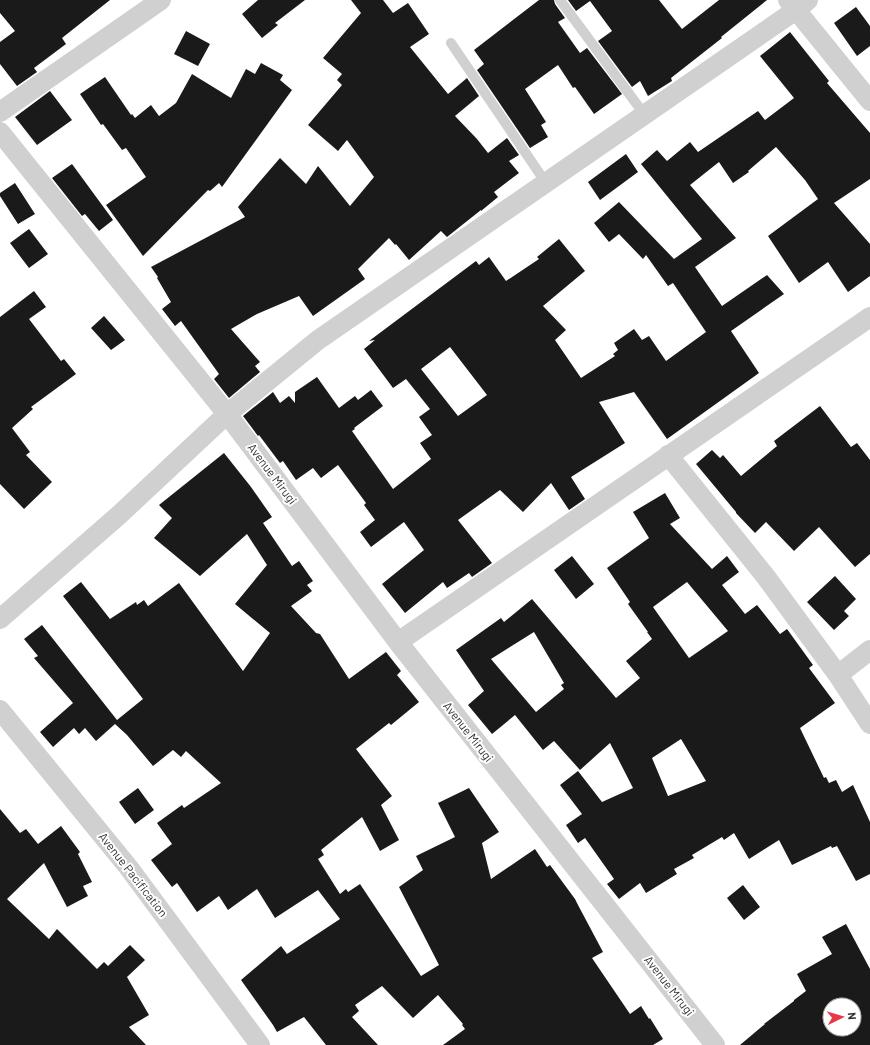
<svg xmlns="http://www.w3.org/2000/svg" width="870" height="1045" viewBox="0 0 870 1045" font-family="Barlow,sans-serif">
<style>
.building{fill:#1a1a1a;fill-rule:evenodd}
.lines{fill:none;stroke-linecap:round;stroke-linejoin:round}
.lane{stroke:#d0d0d0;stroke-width:10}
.street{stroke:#d0d0d0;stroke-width:20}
.labels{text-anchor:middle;stroke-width:4;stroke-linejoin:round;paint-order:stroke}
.street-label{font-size:12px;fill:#333;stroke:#fff}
</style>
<rect width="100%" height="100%" fill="#fff"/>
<path class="building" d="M 0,0 L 110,0 L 62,38 L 66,44 L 34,68 L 37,72 L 17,86 L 0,64 L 0,42 L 15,31 L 0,13 Z
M 258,0 L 305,0 L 275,23 L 278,25 L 262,38 L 242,14 Z
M 351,0 L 383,0 L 393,13 L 408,3 L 429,34 L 410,47 L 448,94 L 467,78 L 479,96 L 455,116 L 477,139 L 488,153 L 507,138 L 519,155 L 509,161 L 519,173 L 494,192 L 498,197 L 481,211 L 481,210 L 447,237 L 441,231 L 409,260 L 396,244 L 395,245 L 389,238 L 358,269 L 365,279 L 313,316 L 299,296 L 257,314 L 231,329 L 260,362 L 255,366 L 260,372 L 229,398 L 214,379 L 219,374 L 181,321 L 175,326 L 162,309 L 171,302 L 157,278 L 158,277 L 151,267 L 245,217 L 238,207 L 280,158 L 306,184 L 318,166 L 350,206 L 374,177 L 347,140 L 338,151 L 308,125 L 342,85 L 337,80 L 342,74 L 323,58 L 361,13 Z
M 539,0 L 554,0 L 555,4 L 565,18 L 558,22 L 580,53 L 587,48 L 622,94 L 594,114 L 575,87 L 573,88 L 558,65 L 525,89 L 546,122 L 541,125 L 548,137 L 530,148 L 477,70 L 484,64 L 474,50 Z
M 568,0 L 659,0 L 682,29 L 719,0 L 767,0 L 721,37 L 722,38 L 671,78 L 672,81 L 648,96 L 640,81 L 632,87 L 598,41 L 612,31 L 590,1 L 576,11 Z
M 856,7 L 870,26 L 870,46 L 857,56 L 834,23 Z
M 186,31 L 210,44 L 198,66 L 174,54 Z
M 790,32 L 829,81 L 827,83 L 870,133 L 870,179 L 834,203 L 870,244 L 870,276 L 848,292 L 828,262 L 799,283 L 768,236 L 818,199 L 805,180 L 776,147 L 748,171 L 749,172 L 733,183 L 719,162 L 690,185 L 736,238 L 695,267 L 722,306 L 767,275 L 784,294 L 731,331 L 759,373 L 667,439 L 634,392 L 599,402 L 625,443 L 571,477 L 585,499 L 569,510 L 551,483 L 523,512 L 500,490 L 458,520 L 492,563 L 472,577 L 469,573 L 447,588 L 443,582 L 405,613 L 382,584 L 424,550 L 404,522 L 371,547 L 360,532 L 375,520 L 364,505 L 366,503 L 338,465 L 321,478 L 313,468 L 296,480 L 283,461 L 280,463 L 259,435 L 258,436 L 243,416 L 273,392 L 280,403 L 289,396 L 295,403 L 295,392 L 317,377 L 339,408 L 355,396 L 358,400 L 371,390 L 383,406 L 354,428 L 355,429 L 352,431 L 393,489 L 431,459 L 420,443 L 432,435 L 419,417 L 430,409 L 406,379 L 393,388 L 364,349 L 375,340 L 369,341 L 476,261 L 479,265 L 489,257 L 506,281 L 539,259 L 537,257 L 559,239 L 585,271 L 543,306 L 566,330 L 555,340 L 581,378 L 615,356 L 613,354 L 618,350 L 614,343 L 634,329 L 642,340 L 649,336 L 666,361 L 706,332 L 673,283 L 668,286 L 646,255 L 643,259 L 619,234 L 609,242 L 594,223 L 619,202 L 674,259 L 702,239 L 641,164 L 657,150 L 667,161 L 690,142 L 698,152 L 758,111 L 765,120 L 794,98 L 760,56 ZM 450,347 L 487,395 L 458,416 L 421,369 Z
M 261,63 L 283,75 L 280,80 L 292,90 L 222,187 L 219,183 L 210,191 L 208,190 L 143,256 L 106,205 L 146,177 L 126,148 L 122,150 L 103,124 L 101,125 L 80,94 L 105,77 L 131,115 L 132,114 L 135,118 L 151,105 L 159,116 L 176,103 L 192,74 L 231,98 L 246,69 L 255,74 Z
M 50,91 L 72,120 L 37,145 L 15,117 Z
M 626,154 L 638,172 L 600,200 L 588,182 Z
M 72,164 L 113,220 L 99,231 L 85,214 L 82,216 L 52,178 Z
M 15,183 L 35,214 L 18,224 L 0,196 L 0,193 Z
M 29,229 L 48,254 L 29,268 L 10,243 Z
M 34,291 L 46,307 L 29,319 L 61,361 L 64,359 L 76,374 L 31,407 L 33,409 L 12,428 L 30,452 L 26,455 L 52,482 L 24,509 L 0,484 L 0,317 Z
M 104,316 L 125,340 L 111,350 L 91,328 Z
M 820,406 L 851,447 L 857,443 L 870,460 L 870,554 L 855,567 L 819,527 L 794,551 L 766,522 L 755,533 L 736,513 L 736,512 L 696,464 L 712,450 L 720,458 L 723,455 L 741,476 L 777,446 L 774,441 Z
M 224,453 L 251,487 L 272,517 L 263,523 L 292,566 L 299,561 L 313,581 L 307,585 L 312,591 L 291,606 L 316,633 L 320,634 L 349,679 L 386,652 L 401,671 L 397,675 L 419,702 L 391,725 L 389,723 L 356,749 L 392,796 L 381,805 L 399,840 L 380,851 L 362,817 L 321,850 L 324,855 L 318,859 L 340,894 L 346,889 L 348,892 L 360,884 L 421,976 L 439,965 L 399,887 L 423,870 L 416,856 L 455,837 L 438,803 L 469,788 L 499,832 L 482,843 L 491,879 L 535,849 L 547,867 L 550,865 L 575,899 L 578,905 L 603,952 L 592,958 L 630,1014 L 641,1006 L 649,1019 L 650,1018 L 663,1039 L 653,1045 L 443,1045 L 465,1029 L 462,1025 L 463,1024 L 438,995 L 413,1018 L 382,986 L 355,1005 L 359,1011 L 352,1017 L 378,1045 L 326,1045 L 304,1017 L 277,1032 L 273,1025 L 241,980 L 281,946 L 287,954 L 340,919 L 318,890 L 275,918 L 257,889 L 228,910 L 219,896 L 197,912 L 177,883 L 172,887 L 151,860 L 172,844 L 157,823 L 182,805 L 184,808 L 221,783 L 186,751 L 181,757 L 173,750 L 153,766 L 127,735 L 115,724 L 96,741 L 85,728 L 79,734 L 74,728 L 53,747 L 40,732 L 73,703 L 34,658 L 38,656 L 24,639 L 42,625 L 117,720 L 143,699 L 63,596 L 81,582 L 110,619 L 136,602 L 137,605 L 144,600 L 148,606 L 179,583 L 243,671 L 270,633 L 235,604 L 267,565 L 247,534 L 200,576 L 154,538 L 172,518 L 159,505 Z
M 665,493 L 680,518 L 670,524 L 712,569 L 727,556 L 739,572 L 722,585 L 745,614 L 757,605 L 780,634 L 787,629 L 813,665 L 809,668 L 835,703 L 800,728 L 824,778 L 826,777 L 829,783 L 836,780 L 842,792 L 853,785 L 870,822 L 870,874 L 856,881 L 837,846 L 832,848 L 831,846 L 792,865 L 779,840 L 749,859 L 734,833 L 724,840 L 722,837 L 692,855 L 694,858 L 674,869 L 677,874 L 646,893 L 640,883 L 619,899 L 607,884 L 614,879 L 585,838 L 578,843 L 566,825 L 582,814 L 560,785 L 578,771 L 602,802 L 633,788 L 610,743 L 580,770 L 554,741 L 543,750 L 515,715 L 492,734 L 468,705 L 484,691 L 456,650 L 501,618 L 504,622 L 532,599 L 616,698 L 640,678 L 626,661 L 652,639 L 647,632 L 648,632 L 628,604 L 630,602 L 607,568 L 649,538 L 633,512 ZM 687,582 L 728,631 L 689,658 L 653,607 ZM 534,632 L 564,683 L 561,685 L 564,689 L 536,712 L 491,659 ZM 681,739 L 706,781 L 668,796 L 652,758 Z
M 572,556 L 594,584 L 576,599 L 554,570 Z
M 835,576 L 856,599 L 844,611 L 849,616 L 834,630 L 807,602 Z
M 138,788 L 154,810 L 135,824 L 119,802 Z
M 0,809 L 20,833 L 26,829 L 38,844 L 61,826 L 80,852 L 78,854 L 92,882 L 83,886 L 88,896 L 67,907 L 44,863 L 7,899 L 49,939 L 57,929 L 97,969 L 104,962 L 108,966 L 130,945 L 145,960 L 127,977 L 149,1015 L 129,1027 L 146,1045 L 0,1045 Z
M 743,885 L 760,907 L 744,920 L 727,898 Z
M 846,924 L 870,969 L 870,1045 L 740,1045 L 765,1024 L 764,1024 L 794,1001 L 794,1000 L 806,991 L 797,974 L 832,954 L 822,937 ZM 830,1005 L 854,1005 L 854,1029 L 830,1029 Z"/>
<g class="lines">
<path class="lane" d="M 560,0 L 644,114
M 451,43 L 546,183"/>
<path class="street" d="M 788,0 L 870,101
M 0,112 L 161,0
M 0,132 L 227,414 L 398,642 L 715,1045
M 668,455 L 766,577 L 838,675 L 870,724
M 0,619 L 119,515 L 227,414 L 318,340 L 796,10 L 808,0
M 398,642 L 870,317
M 838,675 L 870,650
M 0,710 L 129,868 L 260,1045"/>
</g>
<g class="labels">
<g class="street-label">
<text transform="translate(272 474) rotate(53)" y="4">Avenue Mirugi</text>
<text transform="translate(468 732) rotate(52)" y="4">Avenue Mirugi</text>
<text transform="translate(133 875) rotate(52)" y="4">Avenue Pacification</text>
<text transform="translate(669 986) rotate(52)" y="4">Avenue Mirugi</text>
</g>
</g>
<g transform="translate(842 1017) rotate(85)"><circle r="19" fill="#ffffff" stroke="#adadad"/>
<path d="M0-3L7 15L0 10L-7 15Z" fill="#e63946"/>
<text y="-6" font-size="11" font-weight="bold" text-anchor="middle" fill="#333333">N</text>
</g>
</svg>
